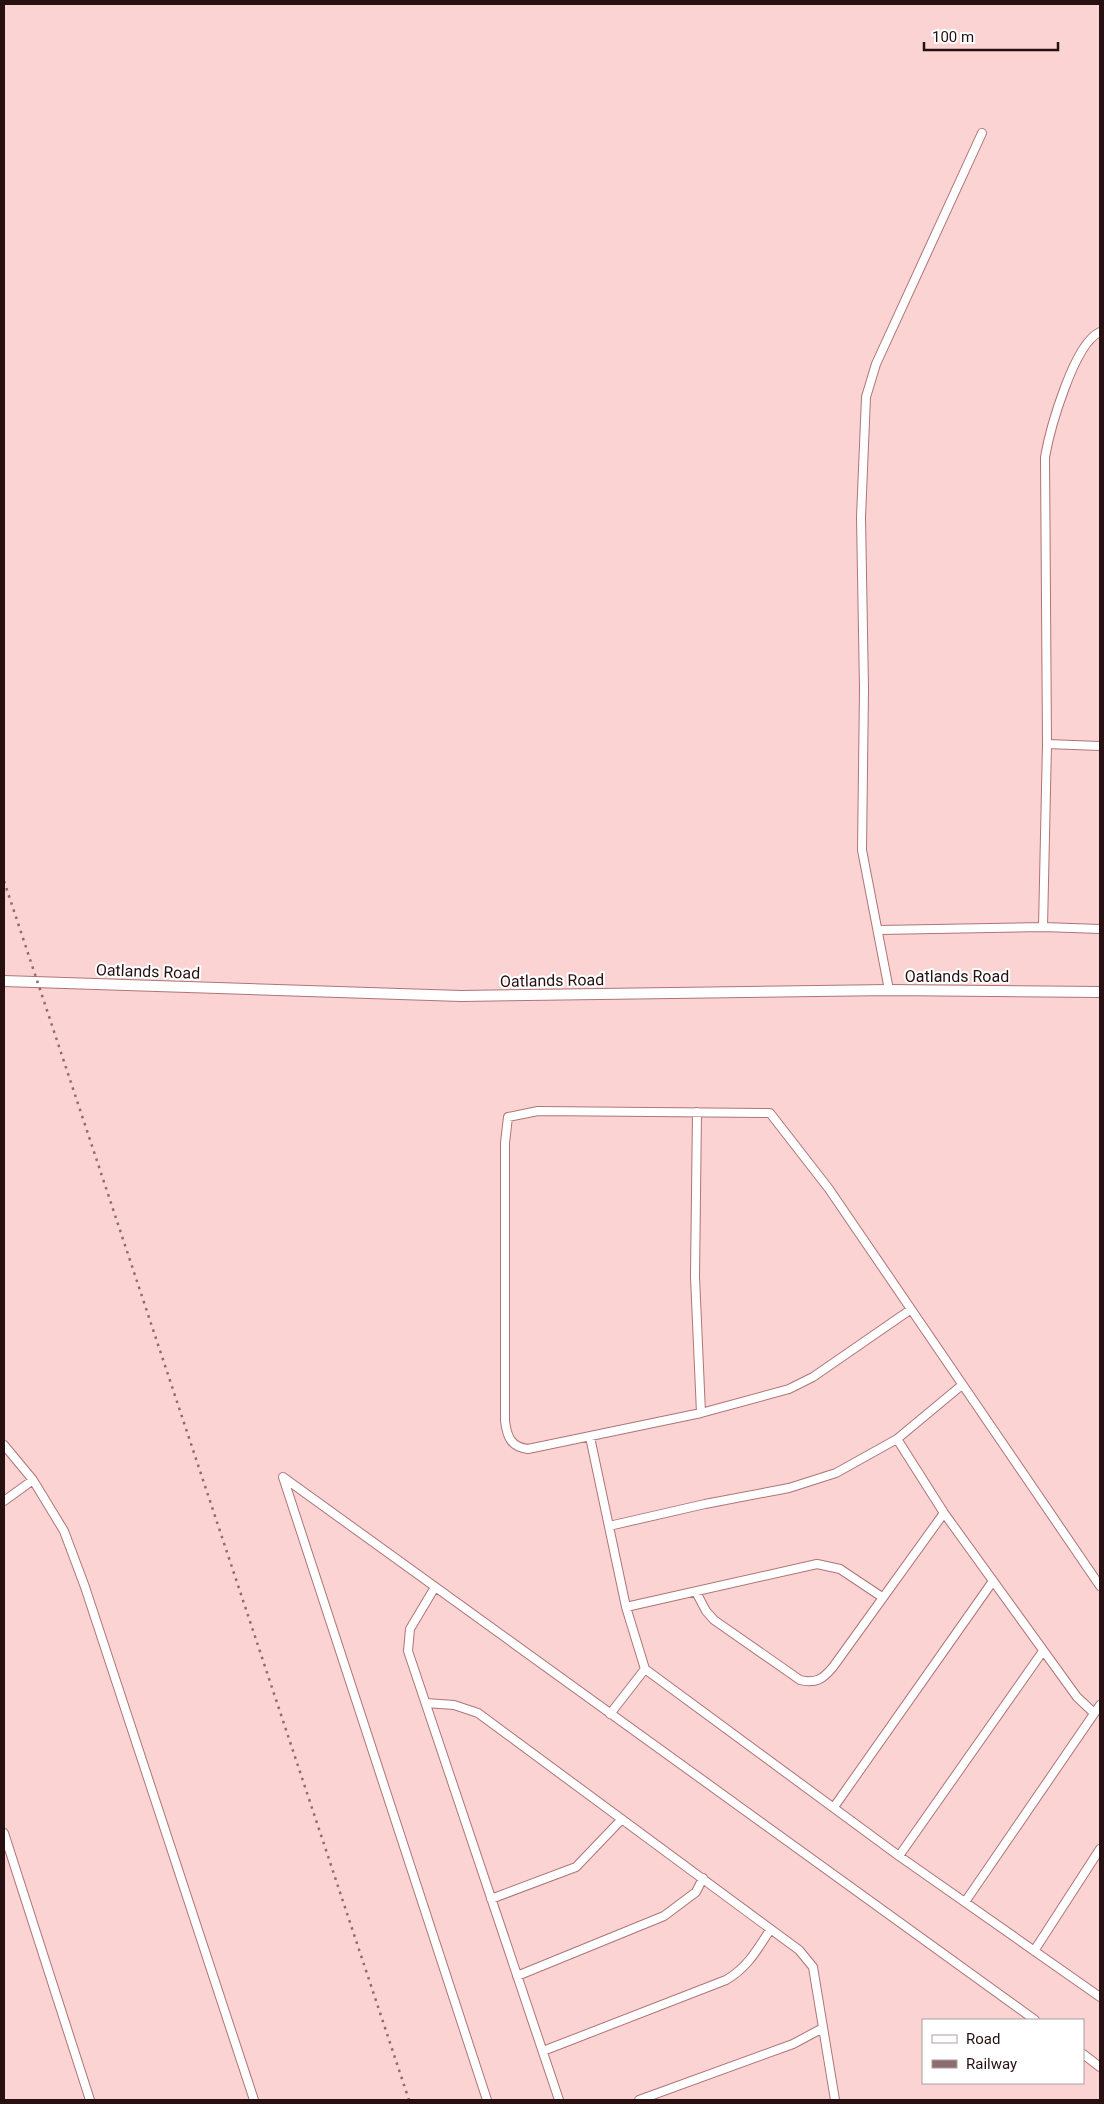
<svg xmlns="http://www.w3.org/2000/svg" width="1104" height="2104" viewBox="0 0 1104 2104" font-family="Roboto,sans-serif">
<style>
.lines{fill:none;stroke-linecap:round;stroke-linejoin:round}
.minor-casing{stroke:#b07476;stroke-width:10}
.tertiary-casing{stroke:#b07476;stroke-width:12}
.minor{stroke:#fff;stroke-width:8}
.tertiary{stroke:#fff;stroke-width:10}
.rail{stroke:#8c6d6e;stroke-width:2.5;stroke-dasharray:2.5 5;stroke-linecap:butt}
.labels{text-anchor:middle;stroke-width:4;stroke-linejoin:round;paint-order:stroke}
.street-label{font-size:16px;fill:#271012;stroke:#fff}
</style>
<rect width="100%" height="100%" fill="#fbd3d3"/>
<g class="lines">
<defs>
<path id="minor" d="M 1047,744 L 1100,746
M 1043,927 L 1047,744 L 1045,457 C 1050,429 1074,343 1100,332
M 879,930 L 1043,927 L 1100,929
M 889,990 L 862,850 L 864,689 L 861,517 L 866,397 L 876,364 L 982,133
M 697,1112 L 695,1277 L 701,1413
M 910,1310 L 813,1377 L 789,1389 L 701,1413 L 528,1449 C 511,1447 507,1437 505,1421 L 505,1143 L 508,1117 L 538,1111 L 770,1113 L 829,1189 L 1100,1586
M 962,1385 L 897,1439 L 944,1513 L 1077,1697 L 1094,1713
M 590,1437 L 626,1607 L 645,1669 L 899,1856 L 1100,1997
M 4,1445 L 33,1480 L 64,1531 L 85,1587 L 254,2100
M 283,1477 L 1035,2020
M 283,1477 L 487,2100
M 4,1501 L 33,1480
M 609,1526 L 705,1504 L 789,1488 L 836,1473 L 897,1439
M 435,1587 L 410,1629 L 408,1651 L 559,2100
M 696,1592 L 706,1611 L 714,1620 L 800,1680 C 816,1684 823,1679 833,1667 L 944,1513
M 626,1607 L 817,1564 L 840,1569 L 882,1597
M 426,1703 L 454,1705 L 478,1713 L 799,1950 L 813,1967 L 835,2100
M 610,1714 L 645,1669
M 834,1807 L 993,1581
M 4,1833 L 90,2100
M 899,1856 L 1043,1651
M 491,1899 L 576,1867 L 621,1820
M 965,1902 L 1100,1705
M 1034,1951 L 1100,1849
M 517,1976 L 664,1916 L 696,1892 L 703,1878
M 543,2051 L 726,1980 C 747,1968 757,1950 770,1930
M 1083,2054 L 1100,2067
M 639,2100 L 793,2044 L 821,2029"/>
<path id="tertiary" d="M 4,981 L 461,996 L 889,990 L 1100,992"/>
</defs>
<use href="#minor" class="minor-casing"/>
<use href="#tertiary" class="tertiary-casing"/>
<use href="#minor" class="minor"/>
<use href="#tertiary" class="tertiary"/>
<path class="rail" d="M 4,881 L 409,2100"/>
</g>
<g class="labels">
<g class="street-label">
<text transform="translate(148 971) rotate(2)" y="6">Oatlands Road</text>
<text x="957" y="982">Oatlands Road</text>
<text transform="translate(552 980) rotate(-1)" y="6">Oatlands Road</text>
</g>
</g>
<rect width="1104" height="2104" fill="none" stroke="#271012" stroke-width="10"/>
<rect x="922" y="2019" width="162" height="65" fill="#ffffff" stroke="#a99fa0"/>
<rect x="932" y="2035" width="25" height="8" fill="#ffffff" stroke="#a99fa0"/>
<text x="966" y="2044" font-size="15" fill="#271012">Road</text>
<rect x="932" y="2060" width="25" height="8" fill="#8c6d6e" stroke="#a99fa0"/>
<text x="966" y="2069" font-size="15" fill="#271012">Railway</text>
<path d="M924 42v8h134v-8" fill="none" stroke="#271012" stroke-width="2.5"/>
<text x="932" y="42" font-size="15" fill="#271012" stroke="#ffffff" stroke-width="4" paint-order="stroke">100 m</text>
</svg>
